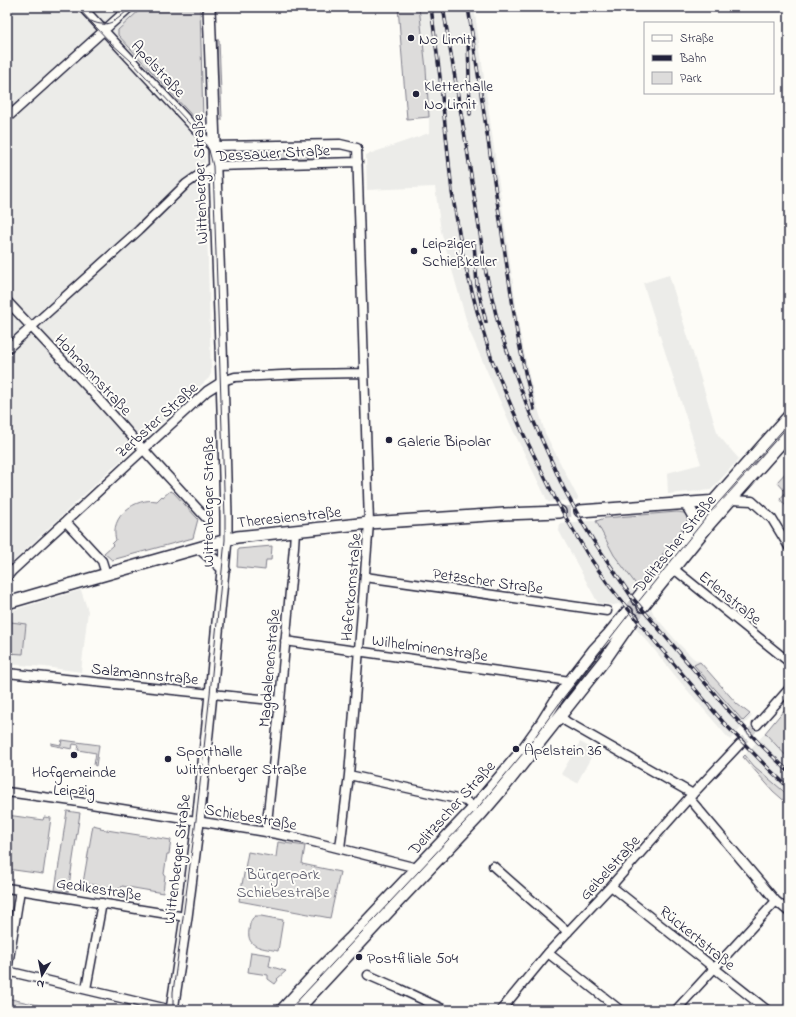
<svg xmlns="http://www.w3.org/2000/svg" width="796" height="1017" viewBox="0 0 796 1017" font-family="'Indie Flower',sans-serif">
<style>
.built{fill:#ecece9}
.green{fill:#dddcdb;stroke:#807f8b}
.lines{fill:none;stroke-linecap:round;stroke-linejoin:round}
.minor-tunnel{stroke:#d1d0d1;stroke-width:8;stroke-dasharray:8 4;stroke-linecap:butt}
.major-tunnel{stroke:#d1d0d1;stroke-width:11;stroke-dasharray:11 5.5;stroke-linecap:butt}
.minor-casing{stroke:#22223b;stroke-width:11}
.major-casing{stroke:#22223b;stroke-width:14}
.minor{stroke:#fdfcf7;stroke-width:8}
.major{stroke:#fdfcf7;stroke-width:11}
.tram{stroke:#22223b;stroke-width:1}
.rail-casing{stroke:#22223b;stroke-width:3.5}
.rail{stroke:#fdfcf7;stroke-width:2;stroke-dasharray:6;stroke-linecap:butt}
.poi-dot{fill:#22223b;stroke:#fdfcf7;stroke-width:1.5}
.labels{text-anchor:middle;stroke-width:4;stroke-linejoin:round;paint-order:stroke}
.poi-label{font-size:16px;fill:#22223b;stroke:#fdfcf7;text-anchor:start}
.street-label{font-size:16px;fill:#22223b;stroke:#fdfcf7}
.park-label{font-size:16px;fill:#5a5a6b;stroke:#fdfcf7}
</style>
<rect width="100%" height="100%" fill="#fdfcf7"/>
<filter id="ink" filterUnits="userSpaceOnUse"><feTurbulence type="fractalNoise" baseFrequency=".025" numOctaves="2"/><feDisplacementMap in="SourceGraphic" scale="8" xChannelSelector="R" yChannelSelector="G"/><feConvolveMatrix kernelMatrix="1 2 1 2 8 2 1 2 1" color-interpolation-filters="sRGB"/></filter>
<g filter="url(#ink)">
<path class="built" d="M 7,7 L 201,7 L 211,373 L 209,378 L 198,388 L 7,567 Z
M 419,7 L 474,7 L 520,333 L 530,380 L 545,433 L 578,498 L 577,500 L 548,502 L 512,428 L 469,330 L 441,231 L 435,187 L 367,190 L 366,155 L 429,133 L 429,117 L 426,69 Z
M 669,275 L 718,435 L 739,459 L 711,490 L 668,494 L 667,473 L 701,464 L 643,283 Z
M 586,521 L 596,521 L 614,555 L 638,587 L 622,608 L 619,604 L 613,605 L 598,603 L 559,531 L 560,523 Z
M 81,590 L 88,611 L 81,672 L 45,667 L 7,664 L 7,612 Z
M 651,608 L 654,615 L 679,644 L 693,658 L 700,662 L 737,704 L 752,716 L 730,740 L 677,678 L 649,643 L 636,629 L 637,626 L 636,625 L 647,610 L 649,612 Z
M 765,733 L 789,759 L 789,796 L 754,766 L 745,755 Z
M 580,742 L 595,750 L 577,783 L 561,774 Z"/>
<path class="green" d="M 143,7 L 200,7 L 203,122 L 199,122 L 196,120 L 118,35 L 118,30 Z
M 398,7 L 419,7 L 426,69 L 429,117 L 407,119 Z
M 217,40 L 219,40 L 222,120 L 219,120 Z
M 308,149 L 325,149 L 326,157 L 323,158 L 308,159 Z
M 307,150 L 307,158 L 258,159 L 258,151 Z
M 239,151 L 256,151 L 256,159 L 237,160 L 234,158 L 234,155 L 235,152 Z
M 788,470 L 789,473 L 789,510 L 780,499 L 786,492 L 777,482 Z
M 170,491 L 173,492 L 198,519 L 193,538 L 112,560 L 104,553 L 113,545 L 112,544 L 116,540 C 109,517 135,497 157,501 L 162,496 L 163,497 Z
M 677,512 C 683,513 687,512 689,519 L 638,587 L 614,555 L 596,521 L 605,518 Z
M 272,546 L 271,560 L 266,560 L 265,570 L 237,567 L 238,549 Z
M 11,622 L 26,624 L 23,654 L 8,653 Z
M 700,662 L 737,704 L 750,714 L 743,721 L 694,665 Z
M 789,704 L 789,759 L 765,733 Z
M 62,740 L 99,745 L 96,766 L 94,765 L 96,753 L 78,750 L 79,745 L 73,744 L 72,749 L 51,745 L 51,743 L 61,745 Z
M 745,755 L 754,766 L 789,796 L 789,805 L 773,791 L 743,757 Z
M 67,811 L 80,813 L 68,892 L 55,890 Z
M 7,815 L 43,820 L 44,817 L 51,818 L 43,874 L 7,869 Z
M 93,825 L 101,827 L 100,829 L 171,840 L 169,854 L 167,854 L 164,874 L 165,875 L 163,893 L 122,886 L 121,889 L 83,883 Z
M 278,842 L 305,846 L 302,864 L 340,872 L 330,918 L 239,901 L 248,852 L 276,857 Z
M 255,916 L 261,916 L 283,920 L 278,951 C 265,948 246,949 249,930 C 250,924 250,920 255,916 Z
M 251,952 L 271,955 L 269,966 L 286,971 L 277,979 L 278,980 L 275,984 L 268,979 L 268,975 L 248,972 Z
M 7,998 L 59,1010 L 7,1010 Z"/>
<g class="lines">
<path class="minor-tunnel" d="M 740,744 L 757,725"/>
<path class="major-tunnel" d="M 560,512 L 580,511
M 627,612 L 637,599
M 633,619 L 643,606"/>
<defs>
<path id="minor" d="M 82,7 L 214,149
M 7,118 L 130,7
M 214,146 L 340,144 L 357,148 L 369,523 L 349,775 L 340,848
M 7,301 L 95,395 L 151,458 L 208,520
M 7,349 L 139,230 L 186,184 L 196,177 L 215,166 L 358,162
M 730,500 L 752,501 L 772,519 L 789,547
M 66,522 L 102,561 L 106,574
M 674,569 L 789,662
M 7,577 L 12,571 L 207,391 L 223,381 L 235,377 L 303,374 L 364,373
M 365,577 L 607,611
M 285,641 L 570,681
M 7,673 L 280,701
M 560,716 L 567,722 L 693,794
M 757,725 L 789,689
M 349,775 L 466,801 L 474,808
M 7,792 L 72,801 L 266,832 L 298,838 L 417,868
M 689,798 L 776,901 L 789,912
M 266,832 L 280,701 L 294,547 L 295,531
M 493,866 L 568,932
M 611,886 L 767,1010
M 7,888 L 186,917
M 20,890 L 7,971 L 172,1010
M 548,953 L 620,1010
M 368,975 L 400,989 L 445,1010
M 86,989 L 102,903
M 501,1010 L 548,953 L 611,886 L 689,798 L 740,744
M 676,1010 L 776,901"/>
<path id="major" d="M 686,503 L 693,515 L 695,524
M 580,511 L 718,501
M 200,548 L 224,569
M 637,599 L 714,501 L 789,416
M 7,603 L 79,582 L 237,537 L 369,523 L 504,514 L 560,512
M 643,606 L 710,523 L 789,434
M 172,1010 L 186,917 L 198,822 L 211,694 L 226,540 L 226,517 C 222,347 215,177 209,7
M 282,1010 L 317,972 L 350,939 L 474,808 L 522,751 L 542,723 L 560,694 L 594,650 L 609,634 L 627,612
M 297,1010 L 389,911 L 481,814 L 504,787 L 606,658 L 633,619"/>
</defs>
<use href="#minor" class="minor-casing"/>
<use href="#major" class="major-casing"/>
<use href="#minor" class="minor"/>
<use href="#major" class="major"/>
<path class="tram" d="M 77,7 L 111,43 L 131,61 L 200,135 L 209,150 L 213,166 L 225,518 L 225,540 L 210,694 L 196,820 L 173,992 L 173,1005
M 91,21 C 109,30 119,18 131,7
M 639,601 L 713,509 L 789,423
M 289,1010 L 476,810 L 524,752 L 564,697 L 629,614"/>
<defs>
<path id="rail" d="M 431,7 L 440,77 L 452,192 L 463,256 L 477,311 L 492,360 L 512,408 L 523,433 L 556,500 L 569,523 L 588,555 L 611,588 L 641,625 L 723,722 L 770,770 L 789,788
M 443,7 L 467,149 L 486,273 L 499,327 L 511,362 L 529,411 L 563,487 L 582,522 L 593,540 L 631,596 L 729,711 L 758,742 L 789,772
M 468,7 L 517,333 L 525,372 L 534,409
M 468,39 L 470,114
M 474,243 L 477,285 L 486,322"/>
</defs>
<use href="#rail" class="rail-casing"/>
<use href="#rail" class="rail"/>
</g>
</g>
<g class="poi-dot">
<circle cx="411" cy="38" r="4"/>
<circle cx="416" cy="94" r="4"/>
<circle cx="414" cy="251" r="4"/>
<circle cx="389" cy="440" r="4"/>
<circle cx="516" cy="749" r="4"/>
<circle cx="74" cy="755" r="4"/>
<circle cx="168" cy="759" r="4"/>
<circle cx="359" cy="957" r="4"/>
</g>
<g class="labels">
<g class="poi-label">
<text x="419" y="44">No Limit</text>
<text x="424" y="91">Kletterhalle<tspan x="424" dy="18">No Limit</tspan></text>
<text x="422" y="248">Leipziger<tspan x="422" dy="18">Schießkeller</tspan></text>
<text x="397" y="446">Galerie Bipolar</text>
<text x="524" y="755">Apelstein 36</text>
<text x="176" y="756">Sporthalle<tspan x="176" dy="18">Wittenberger Straße</tspan></text>
<text x="74" y="777" text-anchor="middle">Hofgemeinde<tspan x="74" dy="18">Leipzig</tspan></text>
<text x="367" y="963">Postfiliale 504</text>
</g>
<g class="street-label">
<text transform="translate(159 68) rotate(47)" y="6">Apelstraße</text>
<text transform="translate(273 152) rotate(-3)" y="6">Dessauer Straße</text>
<text transform="translate(199 179) rotate(-92)" y="6">Wittenberger Straße</text>
<text transform="translate(94 374) rotate(47)" y="6">Hohmannstraße</text>
<text transform="translate(156 419) rotate(-42)" y="6">Zerbster Straße</text>
<text transform="translate(207 502) rotate(-90)" y="6">Wittenberger Straße</text>
<text transform="translate(289 516) rotate(-6)" y="6">Theresienstraße</text>
<text transform="translate(674 543) rotate(-51)" y="6">Delitzscher Straße</text>
<text transform="translate(488 580) rotate(8)" y="6">Petzscher Straße</text>
<text transform="translate(350 587) rotate(-85)" y="6">Haferkornstraße</text>
<text transform="translate(731 597) rotate(39)" y="6">Erlenstraße</text>
<text transform="translate(430 647) rotate(8)" y="6">Wilhelminenstraße</text>
<text transform="translate(268 668) rotate(-85)" y="6">Magdalenenstraße</text>
<text transform="translate(145 673) rotate(6)" y="6">Salzmannstraße</text>
<text transform="translate(451 807) rotate(-48)" y="6">Delitzscher Straße</text>
<text transform="translate(251 816) rotate(10)" y="6">Schiebestraße</text>
<text transform="translate(176 859) rotate(-83)" y="6">Wittenberger Straße</text>
<text transform="translate(609 867) rotate(-48)" y="6">Geibelstraße</text>
<text transform="translate(99 888) rotate(9)" y="6">Gedikestraße</text>
<text transform="translate(698 937) rotate(39)" y="6">Rückertstraße</text>
</g>
<g class="park-label">
<text x="283" y="879">Bürgerpark<tspan x="283" dy="18">Schiebestraße</tspan></text>
</g>
</g>
<rect width="796" height="1017" fill="none" stroke="#fdfcf7" stroke-width="24"/>
<rect x="12" y="12" width="772" height="993" fill="none" stroke="#22223b" stroke-width="1.5" filter="url(#ink)"/>
<rect x="644" y="22" width="130" height="72" fill="#fdfcf7" stroke="#a5a5ac"/>
<rect x="652" y="35" width="20" height="6" fill="#fdfcf7" stroke="#a5a5ac"/>
<text x="680" y="42" font-size="12" fill="#22223b">Straße</text>
<rect x="652" y="55" width="20" height="6" fill="#22223b" stroke="#a5a5ac"/>
<text x="680" y="62" font-size="12" fill="#22223b">Bahn</text>
<rect x="652" y="72" width="20" height="12" fill="#dddcdb" stroke="#a5a5ac"/>
<text x="680" y="82" font-size="12" fill="#22223b">Park</text>
<g transform="translate(42 975) rotate(190)" stroke="#fdfcf7" stroke-width="3" paint-order="stroke">
<path d="M0-3L7 15L0 10L-7 15Z" fill="#22223b"/>
<text y="-6" font-size="11" font-weight="bold" text-anchor="middle" fill="#22223b">N</text>
</g>
</svg>
